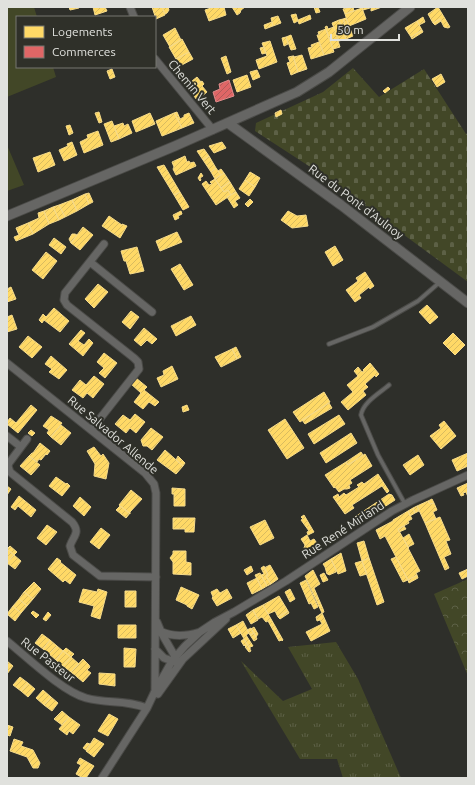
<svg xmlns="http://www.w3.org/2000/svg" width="475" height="785" viewBox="0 0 475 785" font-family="Ubuntu,sans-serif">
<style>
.grass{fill:url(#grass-tufts)}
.forest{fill:url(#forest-crowns)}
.cemetery{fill:url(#cemetery-stones)}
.pitch{fill:#424727}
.homes{fill:url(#homes-hatch);stroke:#f6db8a}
.shops{fill:url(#shops-hatch);stroke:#e08b8a}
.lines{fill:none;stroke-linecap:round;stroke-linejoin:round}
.service-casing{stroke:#4b4b48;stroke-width:5.5}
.minor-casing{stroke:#4b4b48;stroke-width:9}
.tertiary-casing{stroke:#4b4b48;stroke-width:11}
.service{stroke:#666664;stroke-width:3.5}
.minor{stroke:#666664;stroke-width:7}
.tertiary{stroke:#666664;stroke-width:9}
.labels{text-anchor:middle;stroke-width:4;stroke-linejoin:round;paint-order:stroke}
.street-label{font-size:12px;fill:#e0e1dd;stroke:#2f3029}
</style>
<defs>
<pattern id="grass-tufts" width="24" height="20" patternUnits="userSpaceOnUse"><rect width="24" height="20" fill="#424727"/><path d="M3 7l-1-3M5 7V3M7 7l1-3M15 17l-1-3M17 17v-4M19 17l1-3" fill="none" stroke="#5d6146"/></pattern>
<pattern id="forest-crowns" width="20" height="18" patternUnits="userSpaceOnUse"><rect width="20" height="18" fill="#424727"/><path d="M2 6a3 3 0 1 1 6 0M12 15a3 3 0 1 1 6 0" fill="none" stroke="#5d6146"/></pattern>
<pattern id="cemetery-stones" width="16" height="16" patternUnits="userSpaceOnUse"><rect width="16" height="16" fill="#424727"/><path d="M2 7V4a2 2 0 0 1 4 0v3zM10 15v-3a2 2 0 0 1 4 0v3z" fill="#5d6146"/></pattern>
<pattern id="homes-hatch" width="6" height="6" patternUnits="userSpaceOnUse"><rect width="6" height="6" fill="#ffd966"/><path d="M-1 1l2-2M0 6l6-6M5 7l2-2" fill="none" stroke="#d9bb5f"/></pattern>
<pattern id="shops-hatch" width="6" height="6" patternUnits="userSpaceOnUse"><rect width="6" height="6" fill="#e06666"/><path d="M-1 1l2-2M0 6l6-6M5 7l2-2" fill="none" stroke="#b15c5b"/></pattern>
</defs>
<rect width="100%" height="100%" fill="#2e2f2a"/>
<path class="grass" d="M 336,642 L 358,679 L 401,778 L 343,778 L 337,759 L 300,759 L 241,661 L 283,701 L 312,689 L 288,647 Z"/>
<path class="forest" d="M 468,579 L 468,676 L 434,594 Z"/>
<path class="cemetery" d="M 353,68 L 379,97 L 424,69 L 466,134 L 468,133 L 468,282 L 381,218 L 338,185 L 255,131 L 256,123 L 323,92 Z"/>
<path class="pitch" d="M 7,7 L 34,7 L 37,17 L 17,17 L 17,67 L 53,67 L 56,77 L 7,97 Z
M 7,145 L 24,185 L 7,191 Z"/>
<path class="homes" d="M 69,7 L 78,7 L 79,8 L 70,10 Z
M 93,7 L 105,7 L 107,11 L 95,15 Z
M 152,7 L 162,7 L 165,15 L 156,19 Z
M 162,7 L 168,7 L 169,10 L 167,13 L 165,14 Z
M 214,7 L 224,7 L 226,15 L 209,21 L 205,10 Z
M 232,7 L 245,7 L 241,10 L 240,13 L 237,15 Z
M 314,7 L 318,7 L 320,12 L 316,13 Z
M 350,7 L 353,7 L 354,11 L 345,14 L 343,9 Z
M 361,7 L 370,7 L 370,8 L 363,10 Z
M 371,7 L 382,7 L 371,11 Z
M 438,7 L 450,27 L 448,28 L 444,27 L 440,19 L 433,23 L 428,14 Z
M 362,8 L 366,19 L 349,26 L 345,14 Z
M 296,14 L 298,21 L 294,23 L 291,15 Z
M 310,15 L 311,19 L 299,24 L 298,20 Z
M 278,16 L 281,23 L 273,26 L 271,18 Z
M 423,17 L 425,22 L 419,25 L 417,21 Z
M 346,18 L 353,36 L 346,39 L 341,25 L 345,24 L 343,19 Z
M 343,19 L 345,24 L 341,25 L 339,20 Z
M 440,19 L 441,21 L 435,25 L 433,23 Z
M 339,20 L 346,39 L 339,41 L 332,23 Z
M 417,21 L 422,30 L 411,37 L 405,28 Z
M 272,22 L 273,26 L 265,29 L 264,25 Z
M 327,26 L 328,29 L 334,27 L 340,47 L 333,49 L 325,27 Z
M 175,28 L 181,40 L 170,47 L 163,35 Z
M 326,29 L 334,52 L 324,55 L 317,35 L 319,35 L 318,32 Z
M 422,30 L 423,32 L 412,39 L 411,37 Z
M 291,35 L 296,49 L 291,50 L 286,37 Z
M 286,37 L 288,44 L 284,46 L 282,38 Z
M 182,39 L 189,52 L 176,59 L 169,47 Z
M 270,41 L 277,62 L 259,69 L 256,60 L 267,56 L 262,43 Z
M 319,42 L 324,55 L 311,59 L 308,48 L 312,47 L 311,45 Z
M 264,47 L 266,53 L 262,54 L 260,48 Z
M 189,52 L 193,59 L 180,66 L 176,59 Z
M 302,55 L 307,69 L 298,72 L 293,56 L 294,56 L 294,57 Z
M 226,56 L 231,72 L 227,74 L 221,58 Z
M 293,56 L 298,72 L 291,75 L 287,63 L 290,62 L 288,57 Z
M 112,69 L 115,77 L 110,79 L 107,71 Z
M 257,70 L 260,77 L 253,80 L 250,72 Z
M 441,74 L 445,82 L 437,87 L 432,79 Z
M 247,75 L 251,87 L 237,92 L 233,80 Z
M 197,77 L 201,82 L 196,85 L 192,81 Z
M 202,81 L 204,84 L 202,86 L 207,92 L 197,100 L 187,87 L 193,82 L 196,85 Z
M 388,87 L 390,89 L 385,93 L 383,91 Z
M 281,110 L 282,114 L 276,117 L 275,113 Z
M 99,112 L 102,122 L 99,123 L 95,113 Z
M 177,112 L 180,119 L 184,117 L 184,115 L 189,113 L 194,123 L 182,128 L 177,118 L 174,113 Z
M 150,113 L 155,124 L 136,132 L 132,121 Z
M 174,113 L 177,118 L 182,128 L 162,136 L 156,121 Z
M 112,121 L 119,139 L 111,142 L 104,124 Z
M 123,123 L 124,126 L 128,124 L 132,133 L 119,139 L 114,126 Z
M 70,125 L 73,133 L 69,135 L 66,126 Z
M 98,131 L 103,145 L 84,153 L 80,142 L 88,138 L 87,135 Z
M 72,142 L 77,155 L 64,161 L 59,150 L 68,146 L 67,144 Z
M 222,142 L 226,148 L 214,153 L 209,146 Z
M 204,149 L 209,156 L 203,160 L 197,151 Z
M 50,152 L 55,165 L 38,172 L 33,158 Z
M 185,156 L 187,162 L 189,161 L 190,163 L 194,162 L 196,166 L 176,175 L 173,169 L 174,167 L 172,162 Z
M 209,156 L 216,168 L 211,172 L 203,160 Z
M 164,165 L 180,192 L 174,195 L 157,167 Z
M 216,168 L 221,175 L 215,179 L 211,172 Z
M 221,169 L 224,173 L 221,175 L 218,171 Z
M 250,172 L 260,178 L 255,187 L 245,180 Z
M 201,173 L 203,176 L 200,178 L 201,180 L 200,181 L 198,178 Z
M 224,173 L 230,182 L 221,188 L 215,179 Z
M 215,179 L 224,192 L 228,190 L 231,195 L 216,205 L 202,184 L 206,181 L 209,185 L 212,184 L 210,182 Z
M 245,180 L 255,187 L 249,196 L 239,189 Z
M 230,182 L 236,192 L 231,195 L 228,190 L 224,192 L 221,188 Z
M 180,192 L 189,207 L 183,210 L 174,195 Z
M 236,192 L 240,198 L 235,201 L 238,205 L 234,208 L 227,197 Z
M 89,193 L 93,202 L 89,204 L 85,194 Z
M 85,194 L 89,204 L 77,211 L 72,200 Z
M 250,199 L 253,202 L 248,207 L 245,204 Z
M 72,200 L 77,211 L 65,217 L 59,205 Z
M 59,205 L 65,217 L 59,220 L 53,207 Z
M 53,207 L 59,220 L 49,224 L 44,211 Z
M 44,211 L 49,224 L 33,234 L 28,223 L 39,218 L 38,213 Z
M 181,211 L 182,214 L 178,216 L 179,218 L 175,220 L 173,215 Z
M 288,211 L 297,216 L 306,215 L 308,226 L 292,228 L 281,220 Z
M 109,216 L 122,225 L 122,224 L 127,226 L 120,238 L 102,226 Z
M 28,223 L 33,234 L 16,241 L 14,237 L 19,235 L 16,228 Z
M 83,227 L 93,235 L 80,250 L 71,243 Z
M 177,232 L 182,242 L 160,251 L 156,241 Z
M 72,234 L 75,234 L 77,235 L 71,243 L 69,239 Z
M 54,238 L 66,247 L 61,254 L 49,245 Z
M 335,246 L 343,260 L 333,266 L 325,252 Z
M 137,247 L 144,271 L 130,274 L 126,261 L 124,261 L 121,251 Z
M 46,252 L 57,261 L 43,279 L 32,270 Z
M 180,264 L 193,285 L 184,290 L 171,269 Z
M 365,272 L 374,286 L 370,289 L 369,287 L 359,295 L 361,298 L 355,302 L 346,290 L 358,281 L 356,278 Z
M 98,284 L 108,292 L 94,308 L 85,299 Z
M 11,287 L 16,299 L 7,302 L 7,289 Z
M 427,305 L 438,317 L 430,324 L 419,312 Z
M 54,308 L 69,321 L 60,332 L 44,320 L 42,323 L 39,320 L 43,314 L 46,317 Z
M 131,311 L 139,317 L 130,329 L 122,322 Z
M 12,315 L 17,329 L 7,332 L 7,317 Z
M 191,316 L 196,325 L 176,336 L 171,326 Z
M 144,328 L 157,339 L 152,344 L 147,340 L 141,346 L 134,340 Z
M 81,330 L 85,333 L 78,341 L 84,345 L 89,339 L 93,343 L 83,356 L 69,344 Z
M 453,333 L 465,345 L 455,355 L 443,343 Z
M 28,336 L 42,347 L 32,358 L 19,347 Z
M 236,347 L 241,357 L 237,359 L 232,349 Z
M 232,349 L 237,359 L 221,367 L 215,357 Z
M 104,353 L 117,363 L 105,378 L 99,373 L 104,368 L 97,362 Z
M 51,356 L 67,370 L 59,379 L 49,372 L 52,369 L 45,364 Z
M 370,363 L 379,374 L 376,377 L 375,375 L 365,384 L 368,387 L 363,391 L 366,395 L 348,410 L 341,402 L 353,392 L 347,385 L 358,376 L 354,371 L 358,367 L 362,372 L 364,371 L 363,370 Z
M 172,366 L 178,379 L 161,387 L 157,378 L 164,375 L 163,371 Z
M 94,376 L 104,384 L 93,398 L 87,393 L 83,398 L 72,390 L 80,380 L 86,385 Z
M 136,378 L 147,387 L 144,390 L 159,402 L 155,406 L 149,402 L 143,409 L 134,402 L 141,393 L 131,384 Z
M 324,392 L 330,402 L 300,422 L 293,412 Z
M 329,403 L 332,408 L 305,424 L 302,420 Z
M 31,405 L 37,410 L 18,433 L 7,424 L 7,422 L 10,418 L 16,423 Z
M 187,405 L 189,410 L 183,412 L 182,407 Z
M 135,414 L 145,422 L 136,433 L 130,428 L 126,433 L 115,424 L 123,415 L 130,420 Z
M 339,415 L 345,424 L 314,444 L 308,434 Z
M 51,416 L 62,423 L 51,437 L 47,433 L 49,430 L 43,426 Z
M 285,419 L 304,448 L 287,459 L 268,430 Z
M 444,421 L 456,436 L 441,449 L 430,436 L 441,428 L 439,425 Z
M 61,425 L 71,433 L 61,445 L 51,437 Z
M 151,428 L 163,437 L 152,450 L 147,446 L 143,446 L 141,440 Z
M 31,430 L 35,433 L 32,436 L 28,433 Z
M 351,433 L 357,443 L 326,463 L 320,453 Z
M 40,443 L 50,451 L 47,455 L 46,454 L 41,460 L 39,459 L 37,462 L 29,456 L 32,453 L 33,453 Z
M 94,447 L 101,456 L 103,454 L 109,463 L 106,479 L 94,476 L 95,464 L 87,451 Z
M 165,450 L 183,466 L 176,474 L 157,460 Z
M 361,452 L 363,455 L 348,465 L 346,462 Z
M 468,453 L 468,466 L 457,471 L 452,460 Z
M 365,454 L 372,466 L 350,480 L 352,483 L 349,485 L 350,488 L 347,489 L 344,489 L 339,492 L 335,487 L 334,488 L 325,475 L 346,462 L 348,465 Z
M 418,455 L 424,465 L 410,475 L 403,465 Z
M 29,456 L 40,465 L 31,475 L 20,466 Z
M 178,456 L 185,463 L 183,466 L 176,460 Z
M 378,474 L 389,491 L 387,493 L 382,486 L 352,505 L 354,508 L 345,514 L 333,497 L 338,494 L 339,497 L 344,493 L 346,495 L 359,487 L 357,485 L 362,482 L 364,484 Z
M 56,477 L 66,484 L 67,483 L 70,486 L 62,496 L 49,486 Z
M 468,483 L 468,497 L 466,492 L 463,493 L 464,495 L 461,496 L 457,488 Z
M 7,486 L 11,489 L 7,495 Z
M 172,488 L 185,489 L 185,506 L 174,506 L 174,494 L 172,494 Z
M 131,490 L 142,499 L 130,512 L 130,514 L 119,505 Z
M 389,494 L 392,495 L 395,500 L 355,526 L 353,524 L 358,521 L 355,517 Z
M 19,496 L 36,510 L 31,517 L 18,506 L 15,510 L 11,507 Z
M 80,497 L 91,507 L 84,516 L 73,506 Z
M 432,499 L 434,503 L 430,504 L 428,501 Z
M 428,501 L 430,504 L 434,503 L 437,510 L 433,512 L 436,519 L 425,523 L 417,506 Z
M 120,506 L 130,513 L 126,518 L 116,510 Z
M 417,506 L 419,511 L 415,513 L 413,508 Z
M 413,508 L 415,513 L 410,516 L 408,511 Z
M 408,511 L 412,519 L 408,521 L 409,523 L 398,529 L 408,547 L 409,548 L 408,548 L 420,571 L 416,573 L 417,575 L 408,580 L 385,536 L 380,539 L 376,530 L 393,521 L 393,520 Z
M 304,515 L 314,532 L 308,535 L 307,532 L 309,531 L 301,520 L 303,519 L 301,517 Z
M 440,517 L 450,540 L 446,541 L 451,554 L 444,557 L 449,568 L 445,570 L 425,523 Z
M 173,518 L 195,518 L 194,532 L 185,532 L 185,529 L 173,529 Z
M 265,520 L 274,538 L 260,545 L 250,527 Z
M 47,525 L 57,532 L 46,545 L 37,538 Z
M 404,526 L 406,529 L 399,532 L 398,529 Z
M 101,528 L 110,535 L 99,549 L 90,542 Z
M 409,534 L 414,544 L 408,547 L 403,538 Z
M 307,535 L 310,541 L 314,539 L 321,549 L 311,555 L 309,551 L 306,552 L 304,548 L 305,545 L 301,539 Z
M 364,541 L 369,558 L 362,561 L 357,543 Z
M 10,546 L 17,552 L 14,555 L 7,549 Z
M 7,549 L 14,555 L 7,563 Z
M 173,551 L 186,551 L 186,562 L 191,563 L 191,575 L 173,574 L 173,562 L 170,558 L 173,554 Z
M 341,553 L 346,571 L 338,574 L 331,559 Z
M 14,555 L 21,561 L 15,569 L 7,563 Z
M 396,557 L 408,580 L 403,582 L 391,559 Z
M 57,558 L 61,561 L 60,562 L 76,575 L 70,584 L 65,580 L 63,582 L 48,569 Z
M 369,558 L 384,602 L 377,605 L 362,561 Z
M 331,559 L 336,570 L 336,572 L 329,575 L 328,574 L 327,574 L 325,567 L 323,564 Z
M 362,561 L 367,574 L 360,576 L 355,563 Z
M 270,565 L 278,579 L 271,584 L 266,576 L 268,575 L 264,568 Z
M 251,566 L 253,571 L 247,575 L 244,570 Z
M 264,566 L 268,575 L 266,576 L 271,584 L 267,586 L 261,575 L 264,574 L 261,568 Z
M 468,569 L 468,576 L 462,579 L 459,573 Z
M 313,570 L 320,584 L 314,588 L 323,609 L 324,612 L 322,613 L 305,576 Z
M 260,573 L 267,586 L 262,589 L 255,575 Z
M 324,573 L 328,580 L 323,582 L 320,575 Z
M 417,575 L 418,578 L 409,583 L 408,580 Z
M 257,578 L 262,589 L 252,594 L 247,583 Z
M 306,580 L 318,607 L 314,609 L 311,603 L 309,604 L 300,583 Z
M 34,582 L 41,589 L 33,599 L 24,592 Z
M 181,587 L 199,595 L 192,609 L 187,606 L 187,605 L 176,600 Z
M 83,589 L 97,592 L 98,589 L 107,592 L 100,619 L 91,616 L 94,606 L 79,602 Z
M 217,589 L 220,593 L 227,589 L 232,598 L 217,606 L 212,598 L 213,597 L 211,592 Z
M 290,589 L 295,599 L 290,602 L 285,592 Z
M 125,591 L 136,591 L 136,607 L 125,607 Z
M 24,592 L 33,599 L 27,606 L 19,599 Z
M 279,596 L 288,611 L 278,617 L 275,611 L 268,614 L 263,605 Z
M 19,599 L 27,606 L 21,613 L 13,606 Z
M 263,605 L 283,640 L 282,641 L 282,640 L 279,641 L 268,621 L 266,622 L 262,617 L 258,619 L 253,610 Z
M 13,606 L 21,613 L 15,621 L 7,614 Z
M 253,610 L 258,620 L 251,624 L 246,615 Z
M 33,611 L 39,615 L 36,618 L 31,613 Z
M 288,611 L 289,613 L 280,619 L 278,617 Z
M 48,612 L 51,615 L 46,621 L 43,619 Z
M 322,613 L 330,631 L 311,641 L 306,632 L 322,624 L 320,620 L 317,621 L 316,617 Z
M 243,621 L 249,633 L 246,635 L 253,646 L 250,647 L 250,649 L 236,625 Z
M 118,625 L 136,625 L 136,638 L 118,638 Z
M 236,625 L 241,633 L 233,638 L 228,629 Z
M 254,627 L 258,634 L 256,637 L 251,629 Z
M 251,628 L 254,633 L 250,635 L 247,630 Z
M 254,633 L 257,639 L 254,641 L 250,635 Z
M 42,634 L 50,640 L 43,649 L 35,643 Z
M 244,639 L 251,651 L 249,652 L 245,647 L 246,646 L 245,645 L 244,646 L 241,641 Z
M 50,640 L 57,646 L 49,654 L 43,649 Z
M 57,646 L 63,651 L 56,660 L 49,654 Z
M 66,648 L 74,654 L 71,657 L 63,651 Z
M 124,648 L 136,649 L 135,667 L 124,667 Z
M 63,651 L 71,657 L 63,666 L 56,660 Z
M 71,657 L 79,664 L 71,672 L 63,666 Z
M 83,659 L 89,665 L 90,667 L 87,670 L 91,673 L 83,682 L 71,672 Z
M 7,661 L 13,666 L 7,674 Z
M 99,673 L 115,674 L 115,686 L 99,684 Z
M 20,677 L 28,683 L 21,691 L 13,685 Z
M 28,683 L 35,689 L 28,697 L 21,691 Z
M 43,690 L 51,697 L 44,705 L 36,698 Z
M 51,697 L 58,703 L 52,711 L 44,705 Z
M 62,711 L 69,717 L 62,725 L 54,719 Z
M 109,714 L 118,719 L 108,736 L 98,731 Z
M 69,717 L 80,725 L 73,734 L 69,731 L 67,735 L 59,729 Z
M 7,725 L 13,727 L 10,736 L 7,735 Z
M 94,738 L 104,744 L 94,757 L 86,751 Z
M 14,739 L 23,742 L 21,746 L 33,750 L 40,763 L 38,768 L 33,768 L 27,757 L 10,751 Z
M 87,743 L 90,744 L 86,750 L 83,748 Z
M 80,758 L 94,766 L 86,778 L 83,778 L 76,774 L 81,765 L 77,763 Z"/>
<path class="shops" d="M 229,80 L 234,96 L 216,102 L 213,92 L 220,89 L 219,84 Z"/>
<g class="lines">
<defs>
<path id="service" d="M 329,344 L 373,327 L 418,301 L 440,282
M 389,385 C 380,393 363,402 361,415 L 378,455 L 405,504"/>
<path id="minor" d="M 130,7 L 134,17
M 155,59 L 213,130
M 90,262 L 152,312
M 7,363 L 145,473 L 154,484 L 156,493 L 155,691
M 91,430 L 139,369 L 138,362 L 134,358 L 67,305 L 64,300 L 65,293 L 104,244
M 7,436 L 21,447 L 9,463 L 8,466 L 10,472 L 72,522 C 81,533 73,536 70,546 L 73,555 L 100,576 L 156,577
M 21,447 L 27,439
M 157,622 L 162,634 L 177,660
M 160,631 C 172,637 187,636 200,632
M 7,641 C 28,658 62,691 86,698 C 108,704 124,699 147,708
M 155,649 L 164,658 L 175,662
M 158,694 L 183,659 L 226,619
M 102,778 L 147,708 L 155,691 L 172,661 L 185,646 L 200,632 L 215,622 L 234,612 L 286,581 L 392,511 L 413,500 L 468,475"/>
<path id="tertiary" d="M 228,123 L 341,205 L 468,303
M 7,216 L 175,146 L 297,92 L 329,72 L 410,7"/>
</defs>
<use href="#service" class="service-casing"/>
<use href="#minor" class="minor-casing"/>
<use href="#tertiary" class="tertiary-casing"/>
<use href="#service" class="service"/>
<use href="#minor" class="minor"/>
<use href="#tertiary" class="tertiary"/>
</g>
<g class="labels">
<g class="street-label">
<text transform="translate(192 87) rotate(50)" y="4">Chemin Vert</text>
<text transform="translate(356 202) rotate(37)" y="4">Rue du Pont d'Aulnoy</text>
<text transform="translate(113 435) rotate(40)" y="4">Rue Salvador Allende</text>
<text transform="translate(343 530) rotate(-33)" y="4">Rue René Mirland</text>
<text transform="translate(48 660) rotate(38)" y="4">Rue Pasteur</text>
</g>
</g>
<rect width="475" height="785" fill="none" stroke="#e0e1dd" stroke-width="16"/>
<rect x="16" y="16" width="140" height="52" fill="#2f3029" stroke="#767771"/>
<rect x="24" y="26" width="20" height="12" fill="#ffd966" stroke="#767771"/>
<text x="52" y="36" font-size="12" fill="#e0e1dd">Logements</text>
<rect x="24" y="46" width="20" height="12" fill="#e06666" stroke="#767771"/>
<text x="52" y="56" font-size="12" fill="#e0e1dd">Commerces</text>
<path d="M331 34v6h68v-6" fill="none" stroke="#e0e1dd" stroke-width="2"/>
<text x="337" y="34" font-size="12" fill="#e0e1dd" stroke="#2f3029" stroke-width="3" paint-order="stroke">50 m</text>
</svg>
